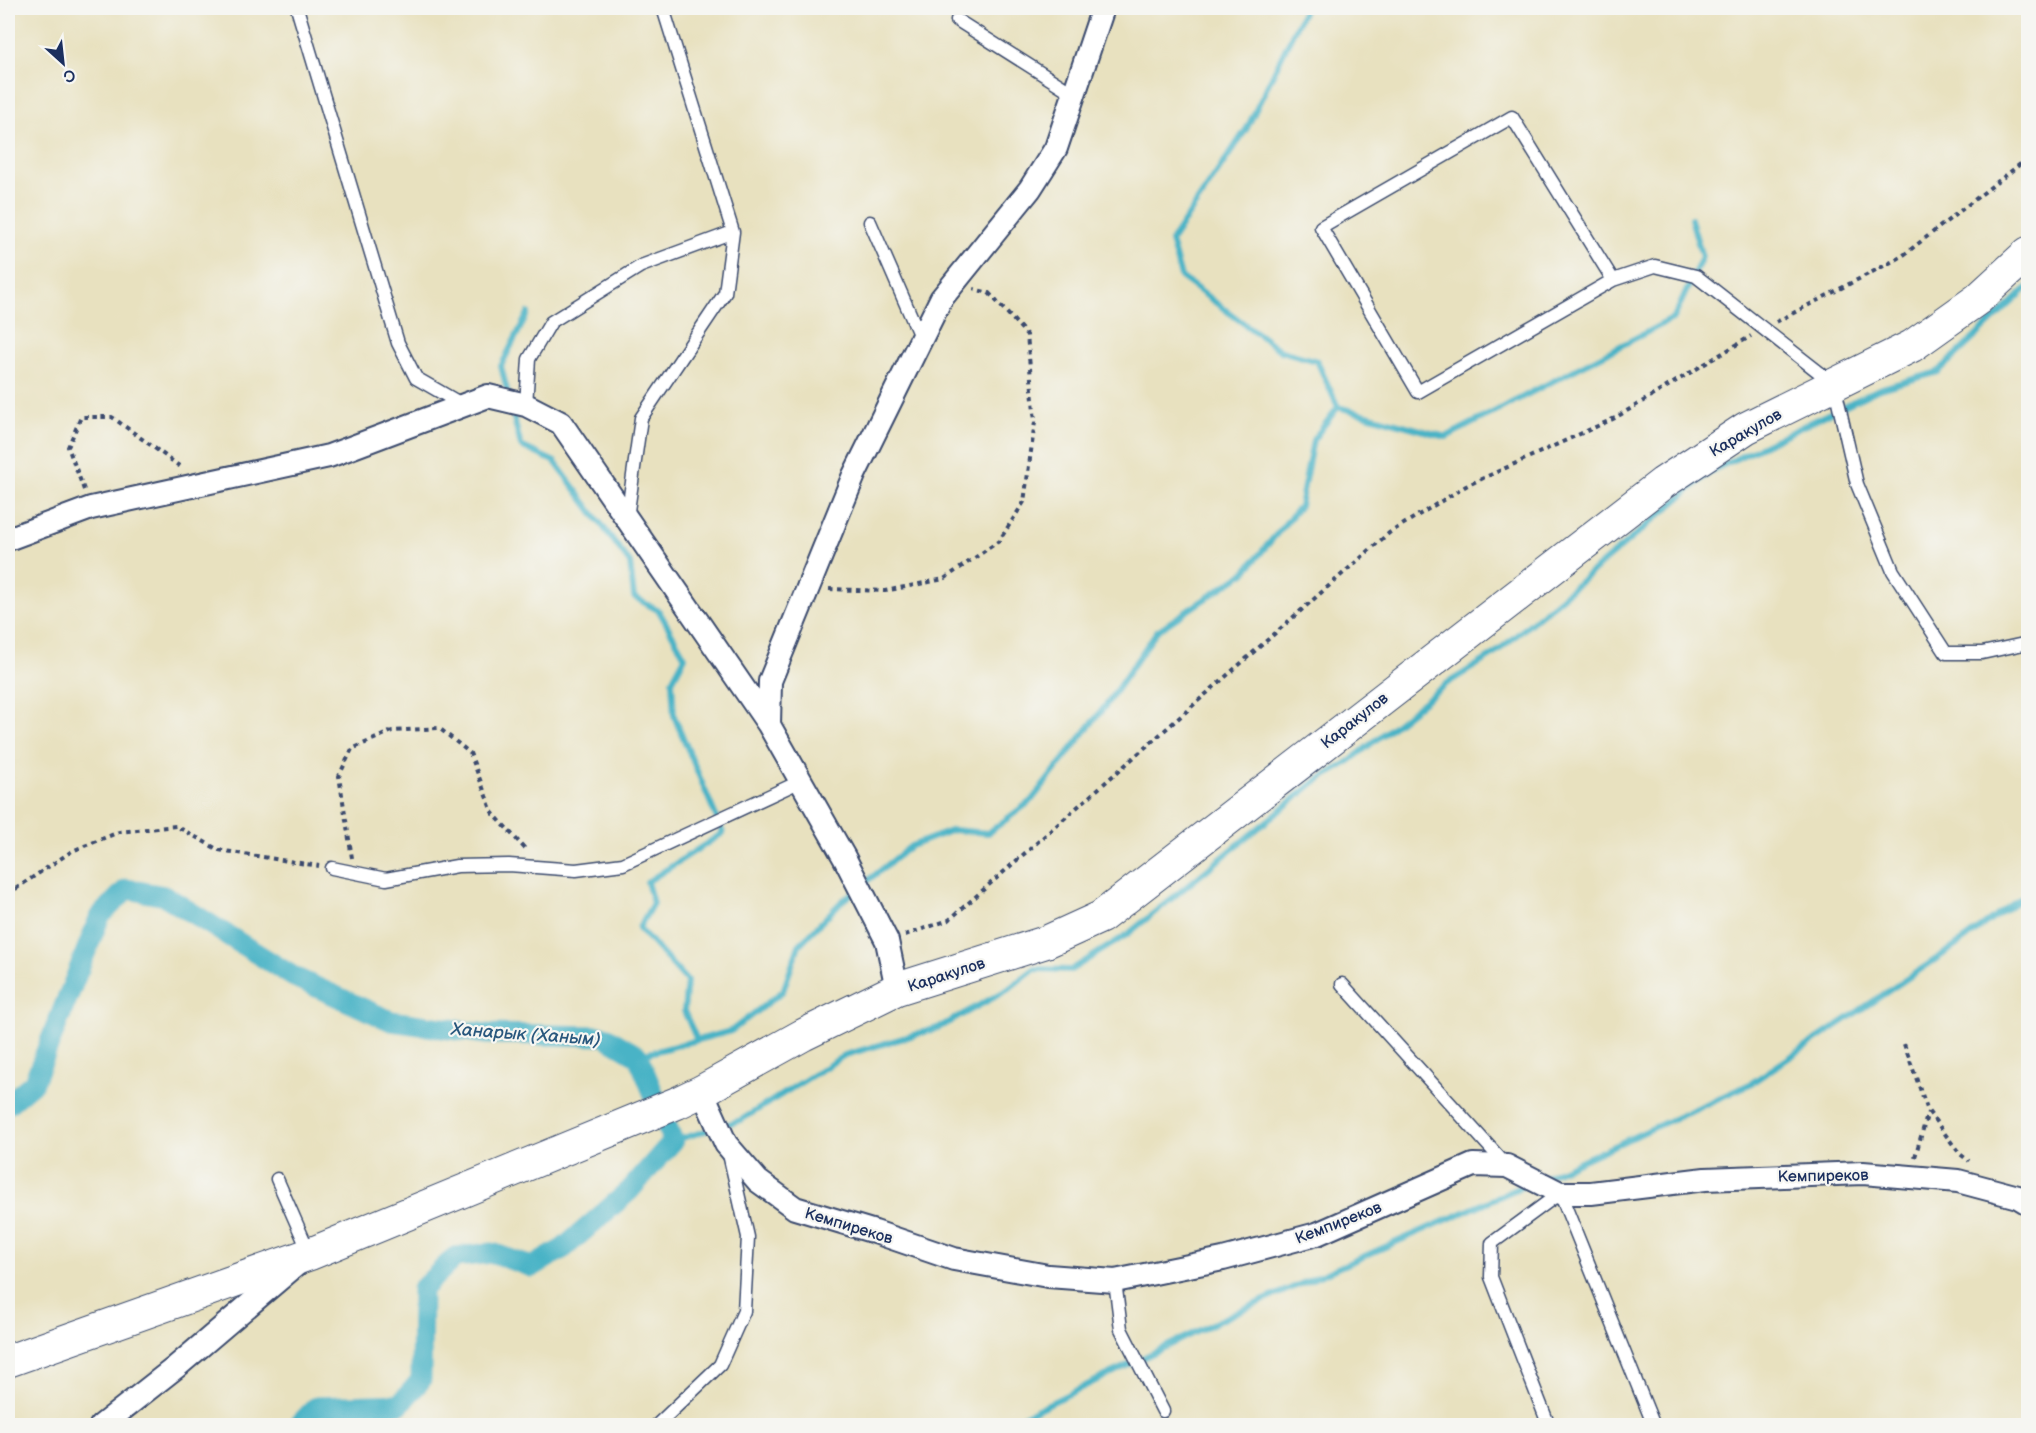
<svg xmlns="http://www.w3.org/2000/svg" width="2036" height="1433" viewBox="0 0 2036 1433" font-family="'Balsamiq Sans',sans-serif">
<style>
.lines{fill:none;stroke-linecap:round;stroke-linejoin:round}
.stream{stroke:#48b3c6;stroke-width:6}
.canal{stroke:#48b3c6;stroke-width:21}
.lane-casing{stroke:#3a4a6d;stroke-width:15}
.street-casing{stroke:#3a4a6d;stroke-width:26}
.secondary-casing{stroke:#3a4a6d;stroke-width:34}
.path{stroke:#3a4a6d;stroke-width:4;stroke-dasharray:4.5 4.5;stroke-linecap:butt}
.lane{stroke:#fff;stroke-width:12}
.street{stroke:#fff;stroke-width:22}
.secondary{stroke:#fff;stroke-width:32}
.labels{text-anchor:middle;stroke-width:4.5;stroke-linejoin:round;paint-order:stroke}
.street-label{font-size:16px;fill:#1b2f5e;stroke:#f6f6f2}
.water-label{font-size:18px;font-style:italic;fill:#28577d;stroke:#f6f6f2}
</style>
<rect width="100%" height="100%" fill="#f6f6f2"/>
<filter id="ink" filterUnits="userSpaceOnUse"><feTurbulence type="fractalNoise" baseFrequency=".0167" numOctaves="2"/><feDisplacementMap in="SourceGraphic" scale="12" xChannelSelector="R" yChannelSelector="G"/><feConvolveMatrix kernelMatrix="1 2 1 2 8 2 1 2 1" color-interpolation-filters="sRGB"/></filter>
<filter id="wash" filterUnits="userSpaceOnUse"><feTurbulence type="fractalNoise" baseFrequency=".008" numOctaves="4" result="noise"/><feDisplacementMap in="SourceGraphic" scale="24" xChannelSelector="R" yChannelSelector="G"/><feGaussianBlur stdDeviation="1.35" result="paint"/><feColorMatrix in="noise" values="0 0 0 0 0 0 0 0 0 0 0 0 0 0 0 0 0 1.4 0 .05"/><feComposite in="paint" operator="in"/></filter>
<g filter="url(#wash)">
<rect width="100%" height="100%" fill="#e8e1bf"/>
<g class="lines">
<path class="stream" d="M 1305,8 L 1247,128 L 1171,241 L 1181,277 L 1281,351 L 1317,361 L 1338,407
M 508,394 L 501,366 L 528,313
M 511,407 L 521,446 L 555,462 L 630,563 L 634,597 L 659,611 L 685,657 L 672,681 L 674,716 L 723,833 L 647,882 L 653,903 L 639,928 L 687,981 L 684,1011 L 697,1040
M 638,1056 L 731,1031 L 783,991 L 799,945 L 841,902 L 911,846 L 953,830 L 988,833 L 1031,801 L 1106,705 L 1157,631 L 1244,573 L 1300,506 L 1313,440 L 1338,407 L 1446,437 L 1674,318 L 1702,257 L 1691,219
M 673,1141 L 741,1120 L 845,1055 L 938,1028 L 1007,990 L 1034,969 L 1071,970 L 1128,934 L 1315,782 L 1347,763 L 1446,684 L 1493,655 L 1713,470 L 1879,389 L 1938,372 L 2028,287
M 1543,1178 L 1750,1084 L 1954,947 L 2028,893
M 1003,1426 L 1235,1313 L 1528,1184"/>
<path class="canal" d="M 8,1104 L 34,1082 L 100,916 L 127,889 L 165,896 L 294,977 L 391,1021 L 486,1034 L 604,1036 L 638,1056 L 673,1141 L 629,1191 L 564,1248 L 532,1267 L 492,1253 L 455,1257 L 422,1289 L 421,1380 L 400,1404 L 316,1407 L 298,1426"/>
</g>
</g>
<g filter="url(#ink)">
<g class="lines">
<defs>
<path id="lane" d="M 297,8 L 398,343 L 416,378 L 463,405
M 957,20 L 1074,94
M 870,222 L 921,339
M 1613,280 L 1512,117 L 1321,227 L 1418,392 L 1613,280 L 1655,266 L 1696,276 L 1834,384 L 1857,484 L 1893,571 L 1946,653 L 1982,653 L 2028,643
M 526,405 L 529,359 L 551,322 L 641,266 L 733,232 L 663,8
M 627,518 L 641,418 L 725,293 L 733,232
M 332,868 L 386,879 L 457,866 L 509,865 L 576,870 L 623,864 L 801,781
M 1342,984 L 1506,1165
M 277,1179 L 309,1252
M 1115,1281 L 1121,1329 L 1163,1411
M 656,1426 L 720,1365 L 744,1311 L 748,1237 L 729,1154
M 1549,1426 L 1491,1277 L 1492,1243 L 1560,1193 L 1654,1426"/>
<path id="street" d="M 8,539 L 91,508 L 329,456 L 488,396 L 526,405 L 561,423 L 769,725 L 844,857 L 887,941 L 897,989
M 769,725 L 770,681 L 854,475 L 941,299 L 1030,189 L 1056,148 L 1103,8
M 702,1091 L 726,1144 L 758,1181 L 795,1208 L 875,1232 L 954,1259 L 1048,1276 L 1115,1281 L 1223,1259 L 1317,1234 L 1473,1165 L 1507,1166 L 1560,1193 L 1591,1193 L 1705,1179 L 1863,1173 L 1958,1181 L 2018,1197 L 2028,1203
M 101,1426 L 176,1367 L 297,1264"/>
<path id="secondary" d="M 8,1361 L 310,1254 L 677,1103 L 702,1091 L 803,1035 L 897,989 L 1046,942 L 1101,917 L 1663,483 L 1746,428 L 1912,346 L 1978,299 L 2028,253"/>
</defs>
<use href="#lane" class="lane-casing"/>
<use href="#street" class="street-casing"/>
<use href="#secondary" class="secondary-casing"/>
<path class="path" d="M 1776,322 L 1901,257 L 2028,158
M 84,490 L 68,447 L 81,417 L 112,417 L 182,468
M 829,589 L 885,591 L 944,579 L 999,541 L 1024,502 L 1035,422 L 1027,335 L 989,293 L 974,289
M 352,858 L 339,776 L 352,749 L 392,731 L 439,728 L 470,753 L 492,812 L 527,851
M 8,894 L 72,851 L 119,832 L 176,826 L 219,850 L 319,866
M 905,935 L 949,920 L 1389,533 L 1466,486 L 1615,418 L 1751,336
M 1904,1044 L 1928,1111 L 1960,1154 L 1969,1161
M 1915,1157 L 1928,1112"/>
<use href="#lane" class="lane"/>
<use href="#street" class="street"/>
<use href="#secondary" class="secondary"/>
</g>
</g>
<g class="labels">
<g class="street-label">
<text transform="translate(1745 432) rotate(-30)" y="6">Каракулов</text>
<text transform="translate(1354 720) rotate(-38)" y="6">Каракулов</text>
<text transform="translate(946 974) rotate(-18)" y="6">Каракулов</text>
<text transform="translate(1823 1175) rotate(-1)" y="6">Кемпиреков</text>
<text transform="translate(1338 1222) rotate(-21)" y="6">Кемпиреков</text>
<text transform="translate(849 1225) rotate(17)" y="6">Кемпиреков</text>
</g>
<g class="water-label">
<text transform="translate(526 1034) rotate(4)" y="6">Ханарык (Ханым)</text>
</g>
</g>
<rect width="2036" height="1433" fill="none" stroke="#f6f6f2" stroke-width="30"/>
<g transform="translate(63 63) rotate(153)" stroke="#f6f6f2" stroke-width="4.5" paint-order="stroke">
<path d="M0-4.5L10 22L0 15L-10 22Z" fill="#1b2f5e"/>
<text y="-9" font-size="16" font-weight="bold" text-anchor="middle" fill="#1b2f5e">С</text>
</g>
</svg>
